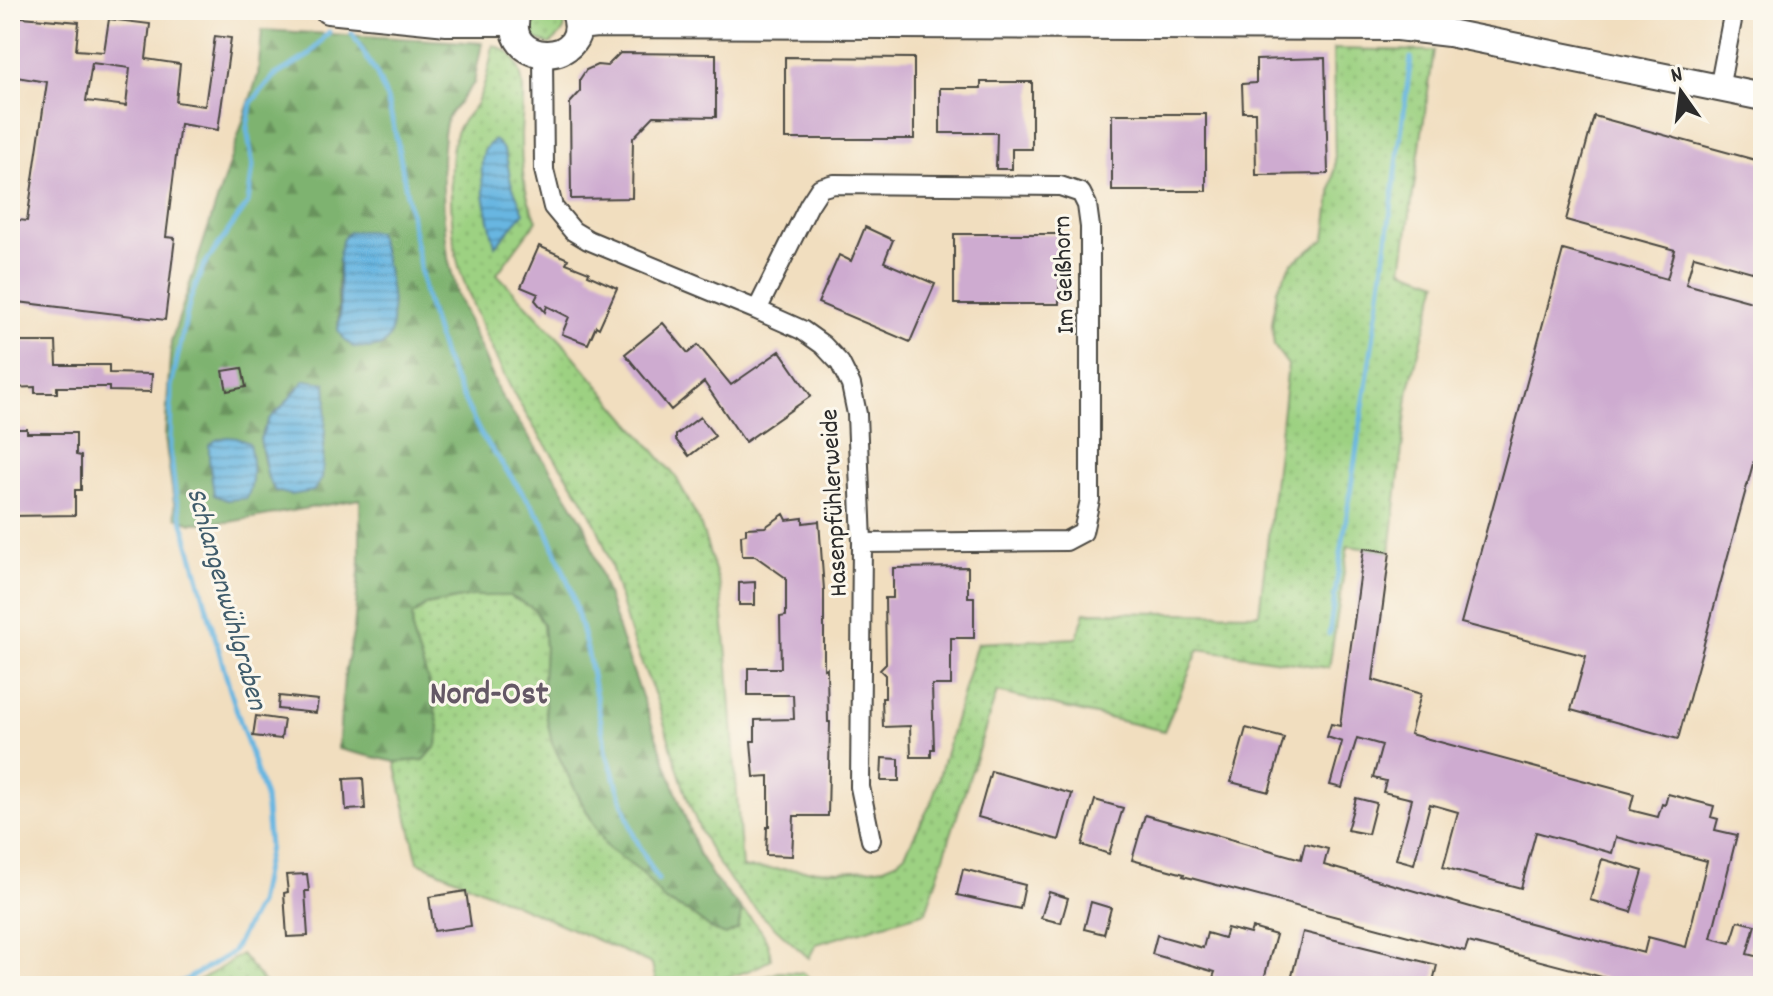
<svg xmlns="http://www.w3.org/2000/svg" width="1773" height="996" viewBox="0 0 1773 996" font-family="Dekko,sans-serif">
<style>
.grass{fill:url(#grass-dots);stroke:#647e56;stroke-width:2}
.forest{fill:url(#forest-firs);stroke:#546f4e;stroke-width:2;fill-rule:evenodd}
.water{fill:url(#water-rules);stroke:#497086;stroke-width:2}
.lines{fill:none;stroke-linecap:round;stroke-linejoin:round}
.stream{stroke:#67b6e1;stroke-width:5}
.building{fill:#ceabd0;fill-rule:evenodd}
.street-casing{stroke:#494641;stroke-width:22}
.secondary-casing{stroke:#494641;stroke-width:30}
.street{stroke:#fff;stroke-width:18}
.secondary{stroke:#fff;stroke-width:26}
.labels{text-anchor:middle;stroke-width:6;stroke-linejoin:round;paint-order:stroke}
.street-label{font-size:26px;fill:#2b2b2b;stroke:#fbf7ec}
.water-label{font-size:28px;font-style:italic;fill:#405c6b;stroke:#fbf7ec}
.district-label{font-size:34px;font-weight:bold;fill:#645865;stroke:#fbf7ec}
</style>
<defs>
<pattern id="grass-dots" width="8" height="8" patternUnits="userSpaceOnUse" patternTransform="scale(2)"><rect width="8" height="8" fill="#9dd182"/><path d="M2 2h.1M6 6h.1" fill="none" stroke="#87b470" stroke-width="1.8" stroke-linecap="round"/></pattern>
<pattern id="forest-firs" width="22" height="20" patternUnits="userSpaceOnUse" patternTransform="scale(2)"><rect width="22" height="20" fill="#7eb370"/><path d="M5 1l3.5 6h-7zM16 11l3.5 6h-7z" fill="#67925c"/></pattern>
<pattern id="water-rules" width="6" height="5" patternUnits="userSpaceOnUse" patternTransform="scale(2)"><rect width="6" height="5" fill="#67b6e1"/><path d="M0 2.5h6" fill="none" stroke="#5594b7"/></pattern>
</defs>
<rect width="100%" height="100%" fill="#fbf7ec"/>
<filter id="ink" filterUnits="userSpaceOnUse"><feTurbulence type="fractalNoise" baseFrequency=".0125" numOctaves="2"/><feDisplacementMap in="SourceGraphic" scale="16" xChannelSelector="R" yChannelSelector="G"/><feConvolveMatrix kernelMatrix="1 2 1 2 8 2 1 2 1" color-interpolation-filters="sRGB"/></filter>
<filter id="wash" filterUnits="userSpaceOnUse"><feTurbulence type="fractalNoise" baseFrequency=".006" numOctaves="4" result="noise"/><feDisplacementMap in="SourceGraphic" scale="32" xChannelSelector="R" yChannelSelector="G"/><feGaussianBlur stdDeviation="1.8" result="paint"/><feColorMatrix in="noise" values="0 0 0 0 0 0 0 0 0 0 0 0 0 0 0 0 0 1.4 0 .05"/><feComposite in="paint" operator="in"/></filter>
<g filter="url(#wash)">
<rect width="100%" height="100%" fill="#f1debf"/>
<path class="grass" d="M 530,10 L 560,10 C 569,27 565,33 550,44 L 530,38 L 526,16 Z
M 493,45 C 501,48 509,51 514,59 C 528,79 522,111 521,134 C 521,163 523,195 537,220 L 497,274 L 562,342 L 676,477 L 700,523 L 720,586 L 728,666 L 742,868 L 840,871 L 870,869 L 884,867 L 896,862 L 905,854 L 932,801 L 977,643 L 1077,638 L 1085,612 L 1259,614 L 1288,365 L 1274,346 L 1272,324 L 1277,289 L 1292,263 L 1325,239 L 1335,165 L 1333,49 L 1434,51 L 1402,269 L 1438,282 L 1409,388 L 1390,552 L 1348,546 L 1329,668 L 1199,649 L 1164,731 L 997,692 L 926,912 L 816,944 L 809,958 C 779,931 747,905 724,872 C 687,821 676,756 656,698 C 648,677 638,657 631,636 C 618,596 611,552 591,515 C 575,483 551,455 532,424 C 508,387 489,345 473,305 C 467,288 458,270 456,253 C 451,225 447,159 456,133 C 460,121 471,113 477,103 C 486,84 490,65 493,45 Z
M 472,596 L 510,596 L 534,609 L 543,624 L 545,647 L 543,681 L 546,714 L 552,743 L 581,801 L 607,847 L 642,873 L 665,901 L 689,912 L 714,931 L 738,929 L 742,910 C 759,926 768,935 771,959 C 740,980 694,985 657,986 L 652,964 L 418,862 L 395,762 L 424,760 L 437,745 L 439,727 L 428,681 L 413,637 L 412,616 L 426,605 Z
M 241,954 L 267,986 L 188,986 L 216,971 Z
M 779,972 L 804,973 L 818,986 L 735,986 Z"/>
<path class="forest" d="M 262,30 L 482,43 L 474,83 L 447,118 L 444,134 L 442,160 L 444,219 L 448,258 L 457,294 L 500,394 L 554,475 L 585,525 L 621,638 L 698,853 L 714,879 L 742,910 L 738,929 L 726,935 L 714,931 L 689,912 L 665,901 L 642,873 L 607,847 L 581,801 L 552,743 L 546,714 L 543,681 L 545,647 L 543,624 L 534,609 L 510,596 L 472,596 L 426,605 L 412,616 L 413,637 L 428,680 L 439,727 L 437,745 L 424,760 L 395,762 L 338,749 L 344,678 L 354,629 L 360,561 L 360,499 L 229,522 L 192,523 L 176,517 L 165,438 L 171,342 L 258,75 ZM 349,232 L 383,248 L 392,306 L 389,337 L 338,330 C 340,306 332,247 349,232 ZM 281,408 L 325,426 L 322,479 L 268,478 C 261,445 253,433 281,408 Z"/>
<path class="water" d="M 494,140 C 509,150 507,166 511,182 C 515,193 520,203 524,213 L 495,246 C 490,224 475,168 485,149 C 488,144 490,144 494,140 Z
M 362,231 L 377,232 C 386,256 397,310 390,335 C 389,339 385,343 382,346 L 369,348 L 353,347 L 345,340 L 338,330 L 340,314 L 339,253 L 343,238 L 349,232 Z
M 305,380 L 326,383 L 327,397 L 322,479 L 313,491 L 291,495 L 275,491 L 268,478 L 260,439 L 269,419 L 281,408 Z
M 227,437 L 237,438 L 249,443 C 253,461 255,481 247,498 L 227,500 L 214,495 L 209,459 L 209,445 L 216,440 Z"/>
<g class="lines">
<path class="stream" d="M 352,33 L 377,75 L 387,99 L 397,140 L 425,295 L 444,358 L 480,433 L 544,523 L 570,587 L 587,649 L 607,754 L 634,836 L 658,880
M 1329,634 L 1379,300 L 1411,58
M 167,986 L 184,981 L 232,953 L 258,904 L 269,847 L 265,797 L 230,690 L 176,498 L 170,449 L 171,387 L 190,300 L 203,267 L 248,203 L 253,166 L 247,128 L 251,103 L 274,76 L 308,56 L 329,32"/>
</g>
<g id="blocks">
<path class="building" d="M 10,16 L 79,22 L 76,50 L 104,52 L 109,19 L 150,24 L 146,59 L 180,64 L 176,102 L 205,106 L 215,36 L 231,38 L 218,130 L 180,124 L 166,237 L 175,238 L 165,320 L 10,301 L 10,219 L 27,221 L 47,82 L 10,76 ZM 92,63 L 130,68 L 126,106 L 86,101 Z
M 620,53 L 716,54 L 716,117 L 654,116 L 633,138 L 632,198 L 571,199 L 570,103 L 580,92 L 580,79 L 586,70 L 597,65 L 607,66 Z
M 785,57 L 914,58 L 914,139 L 785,139 Z
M 1325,58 L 1328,174 L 1256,175 L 1255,112 L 1243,112 L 1242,84 L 1256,83 L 1256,60 Z
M 981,82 L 1032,82 L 1032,149 L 1012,149 L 1012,169 L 996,169 L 997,133 L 940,133 L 940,88 L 981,88 Z
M 1112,114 L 1206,114 L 1206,191 L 1112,191 Z
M 1594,116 L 1763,162 L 1763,275 L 1694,256 L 1686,284 L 1763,305 L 1763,427 L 1678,739 L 1571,710 L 1586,656 L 1461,623 L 1563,250 L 1667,279 L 1675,250 L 1566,220 Z
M 865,227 L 893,240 L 884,262 L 935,284 L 910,342 L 818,303 L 839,255 L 851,261 Z
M 954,234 L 1060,234 L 1059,304 L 954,304 Z
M 539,246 L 568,259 L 566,263 L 589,272 L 588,275 L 617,288 L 599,328 L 596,326 L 588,344 L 562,334 L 569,317 L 547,306 L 545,312 L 535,300 L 538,294 L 521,287 Z
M 663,323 L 688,353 L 698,345 L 731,385 L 780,351 L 811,396 L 745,442 L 704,382 L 671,410 L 625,354 Z
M 10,342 L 56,342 L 57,365 L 109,365 L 109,373 L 152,374 L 151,392 L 109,391 L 109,387 L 57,387 L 57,393 L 35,393 L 35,387 L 10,388 Z
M 242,368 L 246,387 L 227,391 L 223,371 Z
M 700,417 L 715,436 L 689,456 L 676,440 L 676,435 Z
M 10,429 L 27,429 L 27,433 L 76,433 L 76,455 L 81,456 L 81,490 L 75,490 L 75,515 L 10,516 Z
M 784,514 L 787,520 L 803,518 L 803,523 L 819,521 L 824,590 L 824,669 L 827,668 L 828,722 L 830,722 L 828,816 L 794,816 L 792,856 L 766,855 L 767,827 L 769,827 L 769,776 L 754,777 L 751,741 L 755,741 L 755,720 L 794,719 L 793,695 L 748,695 L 748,668 L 781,668 L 780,617 L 786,616 L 786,578 L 755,556 L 742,556 L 741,535 L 746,534 L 746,528 L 765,527 Z
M 1364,548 L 1390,552 L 1373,680 L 1421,694 L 1410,734 L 1634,794 L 1630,810 L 1658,817 L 1662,804 L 1665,805 L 1668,794 L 1714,806 L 1711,817 L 1718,819 L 1715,830 L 1737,835 L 1711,938 L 1731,943 L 1738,921 L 1755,925 L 1747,954 L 1763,958 L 1763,986 L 1647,986 L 1617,979 L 1617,981 L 1468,942 L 1465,951 L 1183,876 L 1184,874 L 1132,860 L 1145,815 L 1301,859 L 1305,843 L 1328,849 L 1324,865 L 1488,912 L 1644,953 L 1648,937 L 1686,947 L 1707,861 L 1616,837 L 1612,853 L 1536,832 L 1521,888 L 1443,867 L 1458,812 L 1430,804 L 1414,864 L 1396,859 L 1412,799 L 1383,792 L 1386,781 L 1373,778 L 1382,745 L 1357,738 L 1342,788 L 1330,785 L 1342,742 L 1327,737 L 1331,724 L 1340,726 Z
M 968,567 L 968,597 L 974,597 L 974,638 L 951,638 L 951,685 L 932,685 L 934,749 L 931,749 L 931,757 L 911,757 L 910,726 L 883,727 L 882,698 L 885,698 L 885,675 L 880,670 L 886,664 L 885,598 L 893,598 L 893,568 Z
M 755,582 L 755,605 L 739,605 L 739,583 Z
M 279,696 L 318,700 L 316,713 L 278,709 Z
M 256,716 L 284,720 L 281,739 L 253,736 Z
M 1246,728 L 1284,738 L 1269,792 L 1231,782 Z
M 882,758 L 899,759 L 899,781 L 881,781 Z
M 991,771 L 1072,794 L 1059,840 L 978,817 Z
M 363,778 L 365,809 L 346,810 L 344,779 Z
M 1356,798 L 1376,803 L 1368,834 L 1347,830 Z
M 1095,800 L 1123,808 L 1109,854 L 1082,845 Z
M 1602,859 L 1643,871 L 1631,912 L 1590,900 Z
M 963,869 L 1025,885 L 1020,909 L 957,895 Z
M 307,874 L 309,891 L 305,891 L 308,936 L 287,937 L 284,893 L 288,892 L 286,875 Z
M 466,891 L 471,926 L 434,931 L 429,897 Z
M 1049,892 L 1068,898 L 1061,923 L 1041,918 Z
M 1091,902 L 1111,908 L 1104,934 L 1084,929 Z
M 1227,928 L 1250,934 L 1252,928 L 1276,935 L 1262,986 L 1254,986 L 1232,980 L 1230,986 L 1210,986 L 1215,972 L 1152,954 L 1157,935 L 1203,948 L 1207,933 L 1224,938 Z
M 1303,932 L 1437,965 L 1432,986 L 1317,986 L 1291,980 Z"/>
</g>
</g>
<g filter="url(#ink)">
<use href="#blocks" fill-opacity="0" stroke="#494641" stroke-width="2"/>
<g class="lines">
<defs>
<path id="street" d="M 543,55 L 544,170 L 553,207 L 573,231 L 588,240 L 757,310 L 802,330 L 823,345 L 840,363 L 851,385 L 857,414 L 862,543 L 860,787 L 871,840
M 1719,89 L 1734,10
M 757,310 L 809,205 L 820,188 L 834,184 L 1060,186 L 1081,193 L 1087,205 L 1090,227 L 1090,500 L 1083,532 L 1066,541 L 862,543"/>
<path id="secondary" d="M 328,10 L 447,22 L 515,22
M 518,10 C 496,69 598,68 574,10
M 578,26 L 597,24 L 1398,27 L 1449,33 L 1763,97"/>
</defs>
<use href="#street" class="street-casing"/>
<use href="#secondary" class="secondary-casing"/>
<use href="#street" class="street"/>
<use href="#secondary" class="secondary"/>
</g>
</g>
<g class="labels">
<g class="street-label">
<text transform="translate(1062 275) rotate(-92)" y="9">Im Geißhorn</text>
<text transform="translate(832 503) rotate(-93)" y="9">Hasenpfühlerweide</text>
</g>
<g class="water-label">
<text transform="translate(229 598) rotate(74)" y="10">Schlangenwühlgraben</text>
</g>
<g class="district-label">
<text x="489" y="703">Nord-Ost</text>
</g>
</g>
<rect width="1773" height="996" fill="none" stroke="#fbf7ec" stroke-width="40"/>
<g transform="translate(1681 92) rotate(346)" stroke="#fbf7ec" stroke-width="6" paint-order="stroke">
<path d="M0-6L14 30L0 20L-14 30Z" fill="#2b2b2b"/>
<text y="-12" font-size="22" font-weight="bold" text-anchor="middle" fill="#2b2b2b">N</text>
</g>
</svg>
